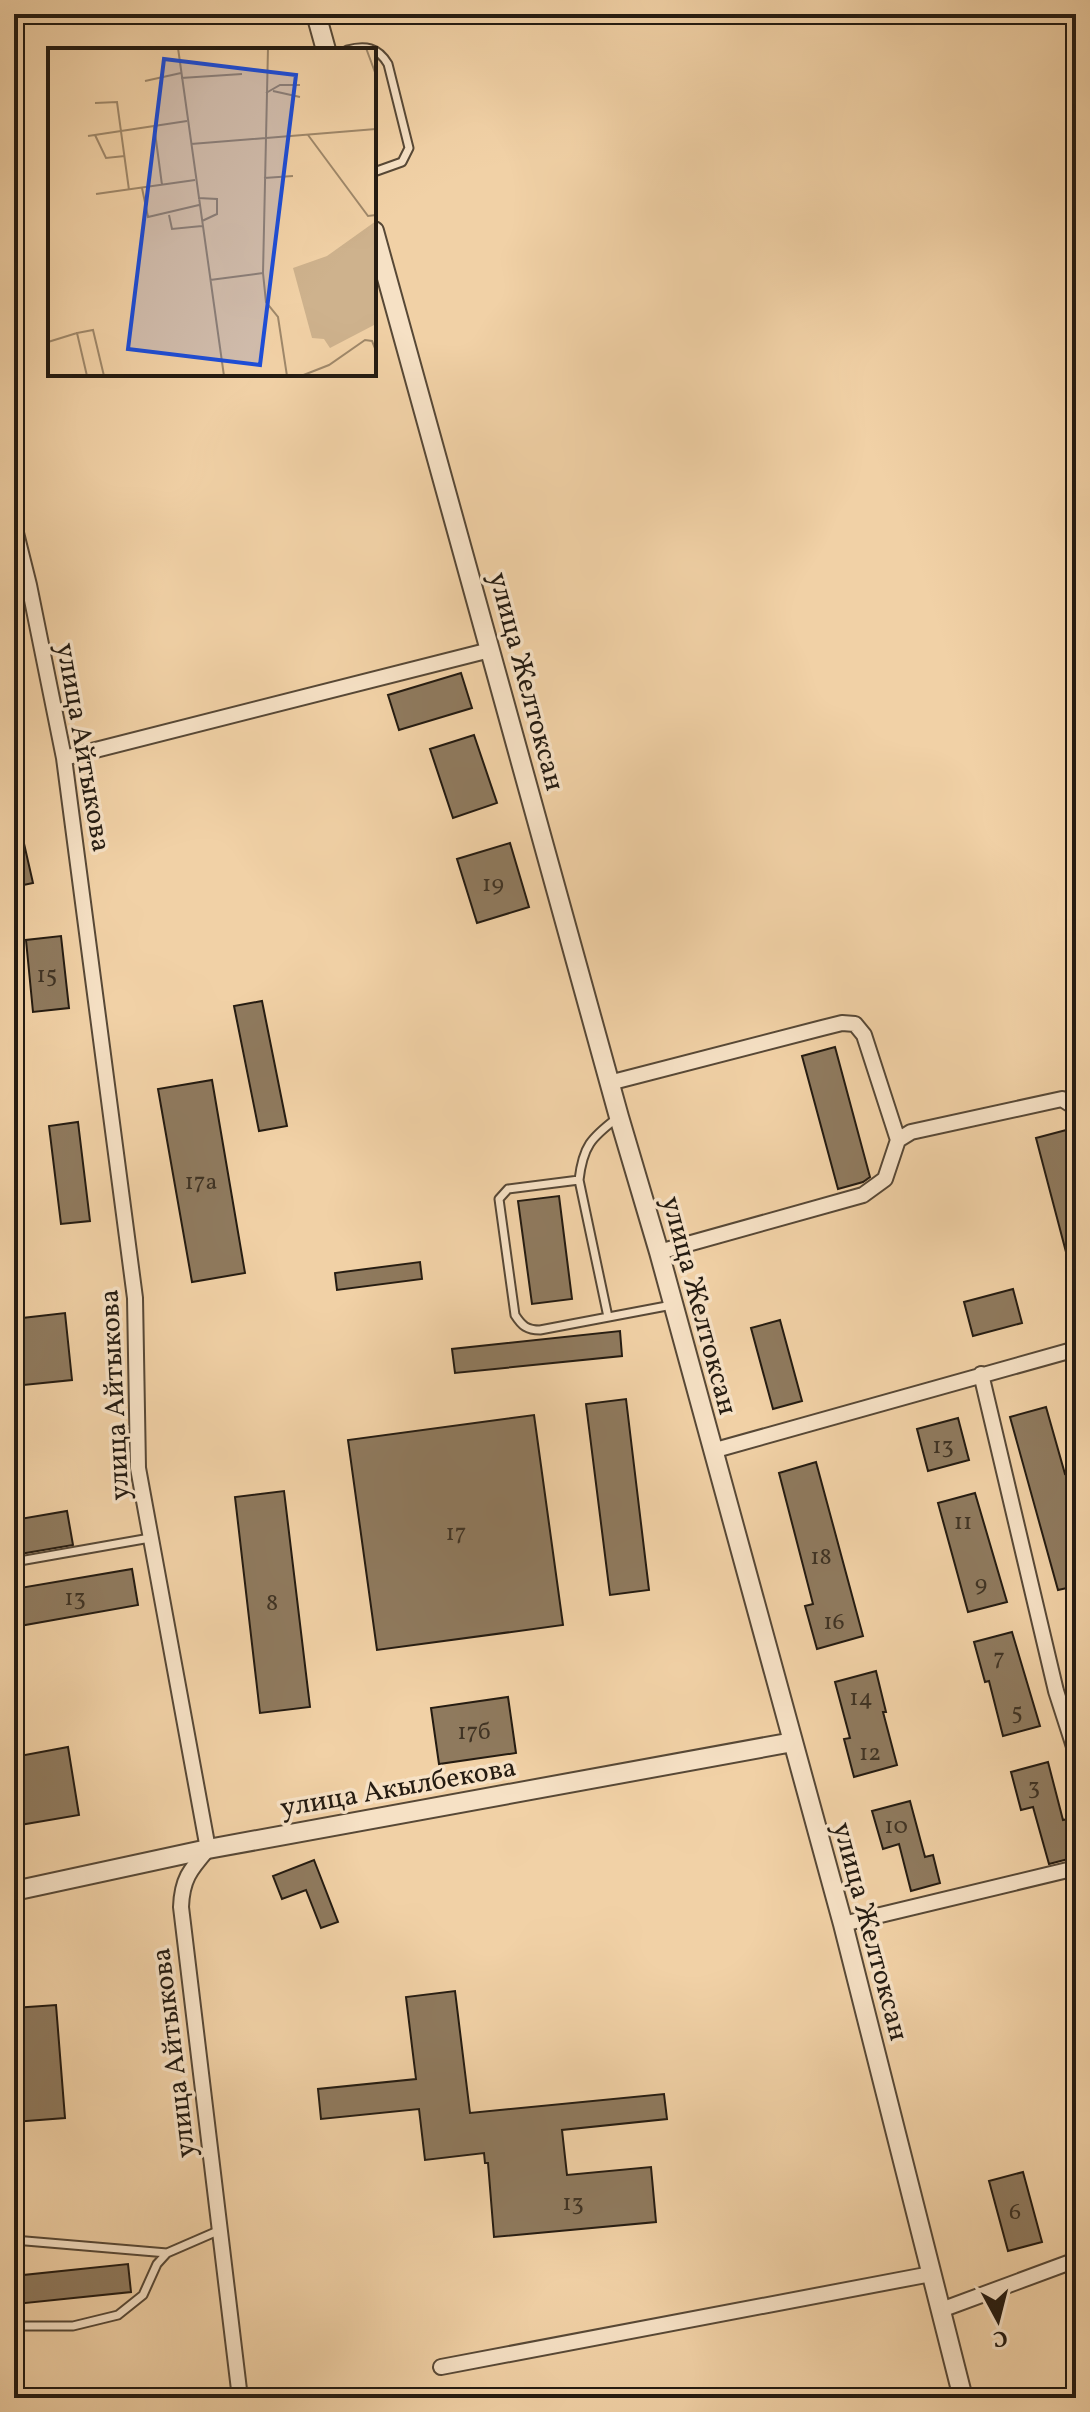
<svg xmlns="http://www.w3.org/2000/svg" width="1090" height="2412" viewBox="0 0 1090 2412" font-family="Vollkorn,serif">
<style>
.building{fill:#8f7a5e;stroke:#241b11;stroke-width:2}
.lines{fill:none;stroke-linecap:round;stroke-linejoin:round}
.service-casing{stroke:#574836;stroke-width:11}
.minor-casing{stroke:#574836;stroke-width:18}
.tertiary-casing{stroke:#574836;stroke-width:22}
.service{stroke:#f6e1c5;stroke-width:7}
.minor{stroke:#f6e1c5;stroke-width:14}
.tertiary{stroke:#f6e1c5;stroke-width:18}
.labels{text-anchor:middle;stroke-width:7;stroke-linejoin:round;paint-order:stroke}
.number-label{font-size:24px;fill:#3f3324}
.street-label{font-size:28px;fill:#241b11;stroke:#f6e1c5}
.inset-road{fill:none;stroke:#9f886a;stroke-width:2}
.view{fill:#1d4ed8;fill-opacity:0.15;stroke:#1d4ed8;stroke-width:4}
.inset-edge{fill:none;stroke:#241b11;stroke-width:4}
</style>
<rect width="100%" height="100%" fill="#f1d1a6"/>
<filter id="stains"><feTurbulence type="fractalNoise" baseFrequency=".0025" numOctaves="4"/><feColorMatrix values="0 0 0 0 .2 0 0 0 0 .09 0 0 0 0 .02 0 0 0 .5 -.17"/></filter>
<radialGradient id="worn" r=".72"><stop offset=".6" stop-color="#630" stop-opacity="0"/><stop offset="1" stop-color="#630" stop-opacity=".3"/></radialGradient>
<path class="building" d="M 461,673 L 472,708 L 399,730 L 388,695 Z
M 474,735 L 497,803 L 453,818 L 430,749 Z
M 14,826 L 20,826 L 33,883 L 14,887 Z
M 510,843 L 529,907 L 477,923 L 457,859 Z
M 61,936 L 69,1008 L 33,1012 L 26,940 Z
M 262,1001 L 287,1126 L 259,1131 L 234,1006 Z
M 835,1047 L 870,1177 L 863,1182 L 838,1189 L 802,1056 Z
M 212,1080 L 245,1273 L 192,1282 L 158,1089 Z
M 78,1122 L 90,1221 L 61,1224 L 49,1126 Z
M 1070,1129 L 1076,1151 L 1076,1271 L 1071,1271 L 1036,1138 Z
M 559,1196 L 572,1299 L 532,1304 L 518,1201 Z
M 420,1262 L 422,1279 L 337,1290 L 335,1273 Z
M 1013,1289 L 1022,1323 L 973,1336 L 964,1302 Z
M 65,1313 L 72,1380 L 14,1386 L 14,1319 Z
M 780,1320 L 802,1401 L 773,1409 L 751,1328 Z
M 620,1331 L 622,1356 L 455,1373 L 452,1349 Z
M 626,1399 L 649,1590 L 610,1595 L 586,1404 Z
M 1046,1407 L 1065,1474 L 1076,1471 L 1076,1586 L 1058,1590 L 1010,1417 Z
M 534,1415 L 563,1625 L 377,1650 L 348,1440 Z
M 958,1418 L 969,1460 L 928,1471 L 917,1429 Z
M 816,1462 L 863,1636 L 817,1649 L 805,1606 L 813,1604 L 779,1473 Z
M 284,1491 L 310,1707 L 260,1713 L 235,1497 Z
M 975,1493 L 1007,1602 L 968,1612 L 938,1503 Z
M 67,1511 L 73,1545 L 14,1555 L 14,1520 Z
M 132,1569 L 138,1605 L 14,1627 L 14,1589 Z
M 1012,1632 L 1040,1726 L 1003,1736 L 989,1681 L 985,1682 L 974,1642 Z
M 876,1671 L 886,1712 L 883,1712 L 897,1765 L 854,1777 L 844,1739 L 850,1738 L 835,1682 Z
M 508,1697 L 516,1753 L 439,1764 L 431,1708 Z
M 68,1747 L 79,1815 L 14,1826 L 14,1757 Z
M 1048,1762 L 1063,1820 L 1073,1818 L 1076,1830 L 1076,1857 L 1049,1864 L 1033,1807 L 1021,1810 L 1011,1772 Z
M 910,1801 L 925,1857 L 933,1855 L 940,1883 L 911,1891 L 899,1844 L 883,1849 L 872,1811 Z
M 314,1860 L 338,1922 L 321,1928 L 306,1890 L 282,1899 L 273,1876 Z
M 455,1991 L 470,2113 L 664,2094 L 667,2119 L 562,2130 L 567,2175 L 651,2167 L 656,2222 L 494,2237 L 488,2163 L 485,2163 L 484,2153 L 425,2160 L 419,2109 L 321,2119 L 318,2089 L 416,2079 L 406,1997 Z
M 56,2005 L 65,2118 L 14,2122 L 14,2008 Z
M 1023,2172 L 1042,2242 L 1008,2251 L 989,2181 Z
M 128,2264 L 131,2292 L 16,2304 L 14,2276 Z"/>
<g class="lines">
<defs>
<path id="service" d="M 347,50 C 365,45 378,47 388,64 L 409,148 L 402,162 L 374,172
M 617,1118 C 591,1138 583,1146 579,1180 L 508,1189 L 499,1199 L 515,1315 C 522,1326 527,1330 540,1330 L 672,1305
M 579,1180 L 608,1317
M 14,1562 L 150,1538
M 14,2240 L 167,2253
M 14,2326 L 73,2326 L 118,2315 L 143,2295 L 157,2264 L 167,2253 L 220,2230"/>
<path id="minor" d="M 14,525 L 29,585 L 64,758 L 135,1298 L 138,1468 L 208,1849 C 190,1870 182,1879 181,1907 L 240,2398
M 14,592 L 29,585
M 64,758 L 490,650
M 609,1083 L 822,1028 L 842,1023 L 855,1024 L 864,1035 L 898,1140
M 659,1252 L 863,1195 L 885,1179 L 898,1140 L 911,1132 L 1062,1099 L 1076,1108
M 981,1374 L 1056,1691 L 1076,1753
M 712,1451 L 1076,1349
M 843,1924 L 1076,1868
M 941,2310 L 1076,2260
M 441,2367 L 931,2274"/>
<path id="tertiary" d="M 316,14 L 326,50
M 374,231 L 619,1117 L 659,1252 L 843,1924 L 963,2398
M 14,1891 L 208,1849 L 793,1742"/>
</defs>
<use href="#service" class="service-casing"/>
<use href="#minor" class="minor-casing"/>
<use href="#tertiary" class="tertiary-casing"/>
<use href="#service" class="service"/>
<use href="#minor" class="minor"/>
<use href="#tertiary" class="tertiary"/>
</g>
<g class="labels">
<g class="number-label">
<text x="493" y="891">19</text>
<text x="47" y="982">15</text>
<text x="201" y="1189">17а</text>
<text x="943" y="1453">13</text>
<text x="963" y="1529">11</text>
<text x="456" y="1540">17</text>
<text x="821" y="1564">18</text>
<text x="981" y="1591">9</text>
<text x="75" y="1605">13</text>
<text x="272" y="1610">8</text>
<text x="834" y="1629">16</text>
<text x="999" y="1665">7</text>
<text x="861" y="1705">14</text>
<text x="1017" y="1719">5</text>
<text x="474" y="1739">17б</text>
<text x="870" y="1760">12</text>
<text x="1034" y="1794">3</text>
<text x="896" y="1833">10</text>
<text x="573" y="2210">13</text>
<text x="1015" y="2219">6</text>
</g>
<g class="street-label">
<text transform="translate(528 681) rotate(75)" y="10">улица Желтоксан</text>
<text transform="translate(85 747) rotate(80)" y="10">улица Айтыкова</text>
<text transform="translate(701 1305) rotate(75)" y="10">улица Желтоксан</text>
<text transform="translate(113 1395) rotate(-93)" y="10">улица Айтыкова</text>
<text transform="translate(398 1786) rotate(-10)" y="10">улица Акылбекова</text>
<text transform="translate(872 1931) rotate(75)" y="10">улица Желтоксан</text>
<text transform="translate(172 2053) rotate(-97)" y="10">улица Айтыкова</text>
</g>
</g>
<g transform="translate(48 48)">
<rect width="328" height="328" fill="#f1d1a6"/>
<path d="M 328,173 L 328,276 L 282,300 L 276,291 L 264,290 L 245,220 L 279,208 Z" fill="#ceb28d"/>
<path class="inset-road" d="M 130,0 L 176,328M 220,0 L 215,225 L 218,254 L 230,269 L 239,328M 318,0 L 328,27M 133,30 L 194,26M 97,33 L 133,25M 225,43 L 252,49M 218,45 L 232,37 L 252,37M 47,55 L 69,54 L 81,142M 106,77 L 114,137M 47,87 L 58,110 L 77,108M 260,87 L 320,168 L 328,167M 40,88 L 139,73M 143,96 L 328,81M 216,130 L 245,128M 94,140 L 100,169 L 151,157M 48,146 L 147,132M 150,150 L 169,151 L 169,166 L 154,173M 121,167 L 124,181 L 154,178M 162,232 L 215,225M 0,294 L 29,285M 39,328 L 29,285 L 45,282 L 56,328M 253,328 L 281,317 L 317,292 L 324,293 L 328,303"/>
<path class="view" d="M 116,11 L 248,27 L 212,317 L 80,301 Z"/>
<rect width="328" height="328" class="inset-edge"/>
</g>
<rect width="1090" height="2412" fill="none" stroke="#f1d1a6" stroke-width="48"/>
<rect x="16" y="16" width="1058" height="2380" fill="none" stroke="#241b11" stroke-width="4"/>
<rect x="24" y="24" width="1042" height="2364" fill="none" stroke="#241b11" stroke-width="2"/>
<g transform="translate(998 2320) rotate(173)" stroke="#f6e1c5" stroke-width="6" paint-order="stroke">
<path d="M0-6L14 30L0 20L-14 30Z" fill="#241b11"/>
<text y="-12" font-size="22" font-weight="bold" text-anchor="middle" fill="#241b11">С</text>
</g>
<rect width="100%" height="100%" filter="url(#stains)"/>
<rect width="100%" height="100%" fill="url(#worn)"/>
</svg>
